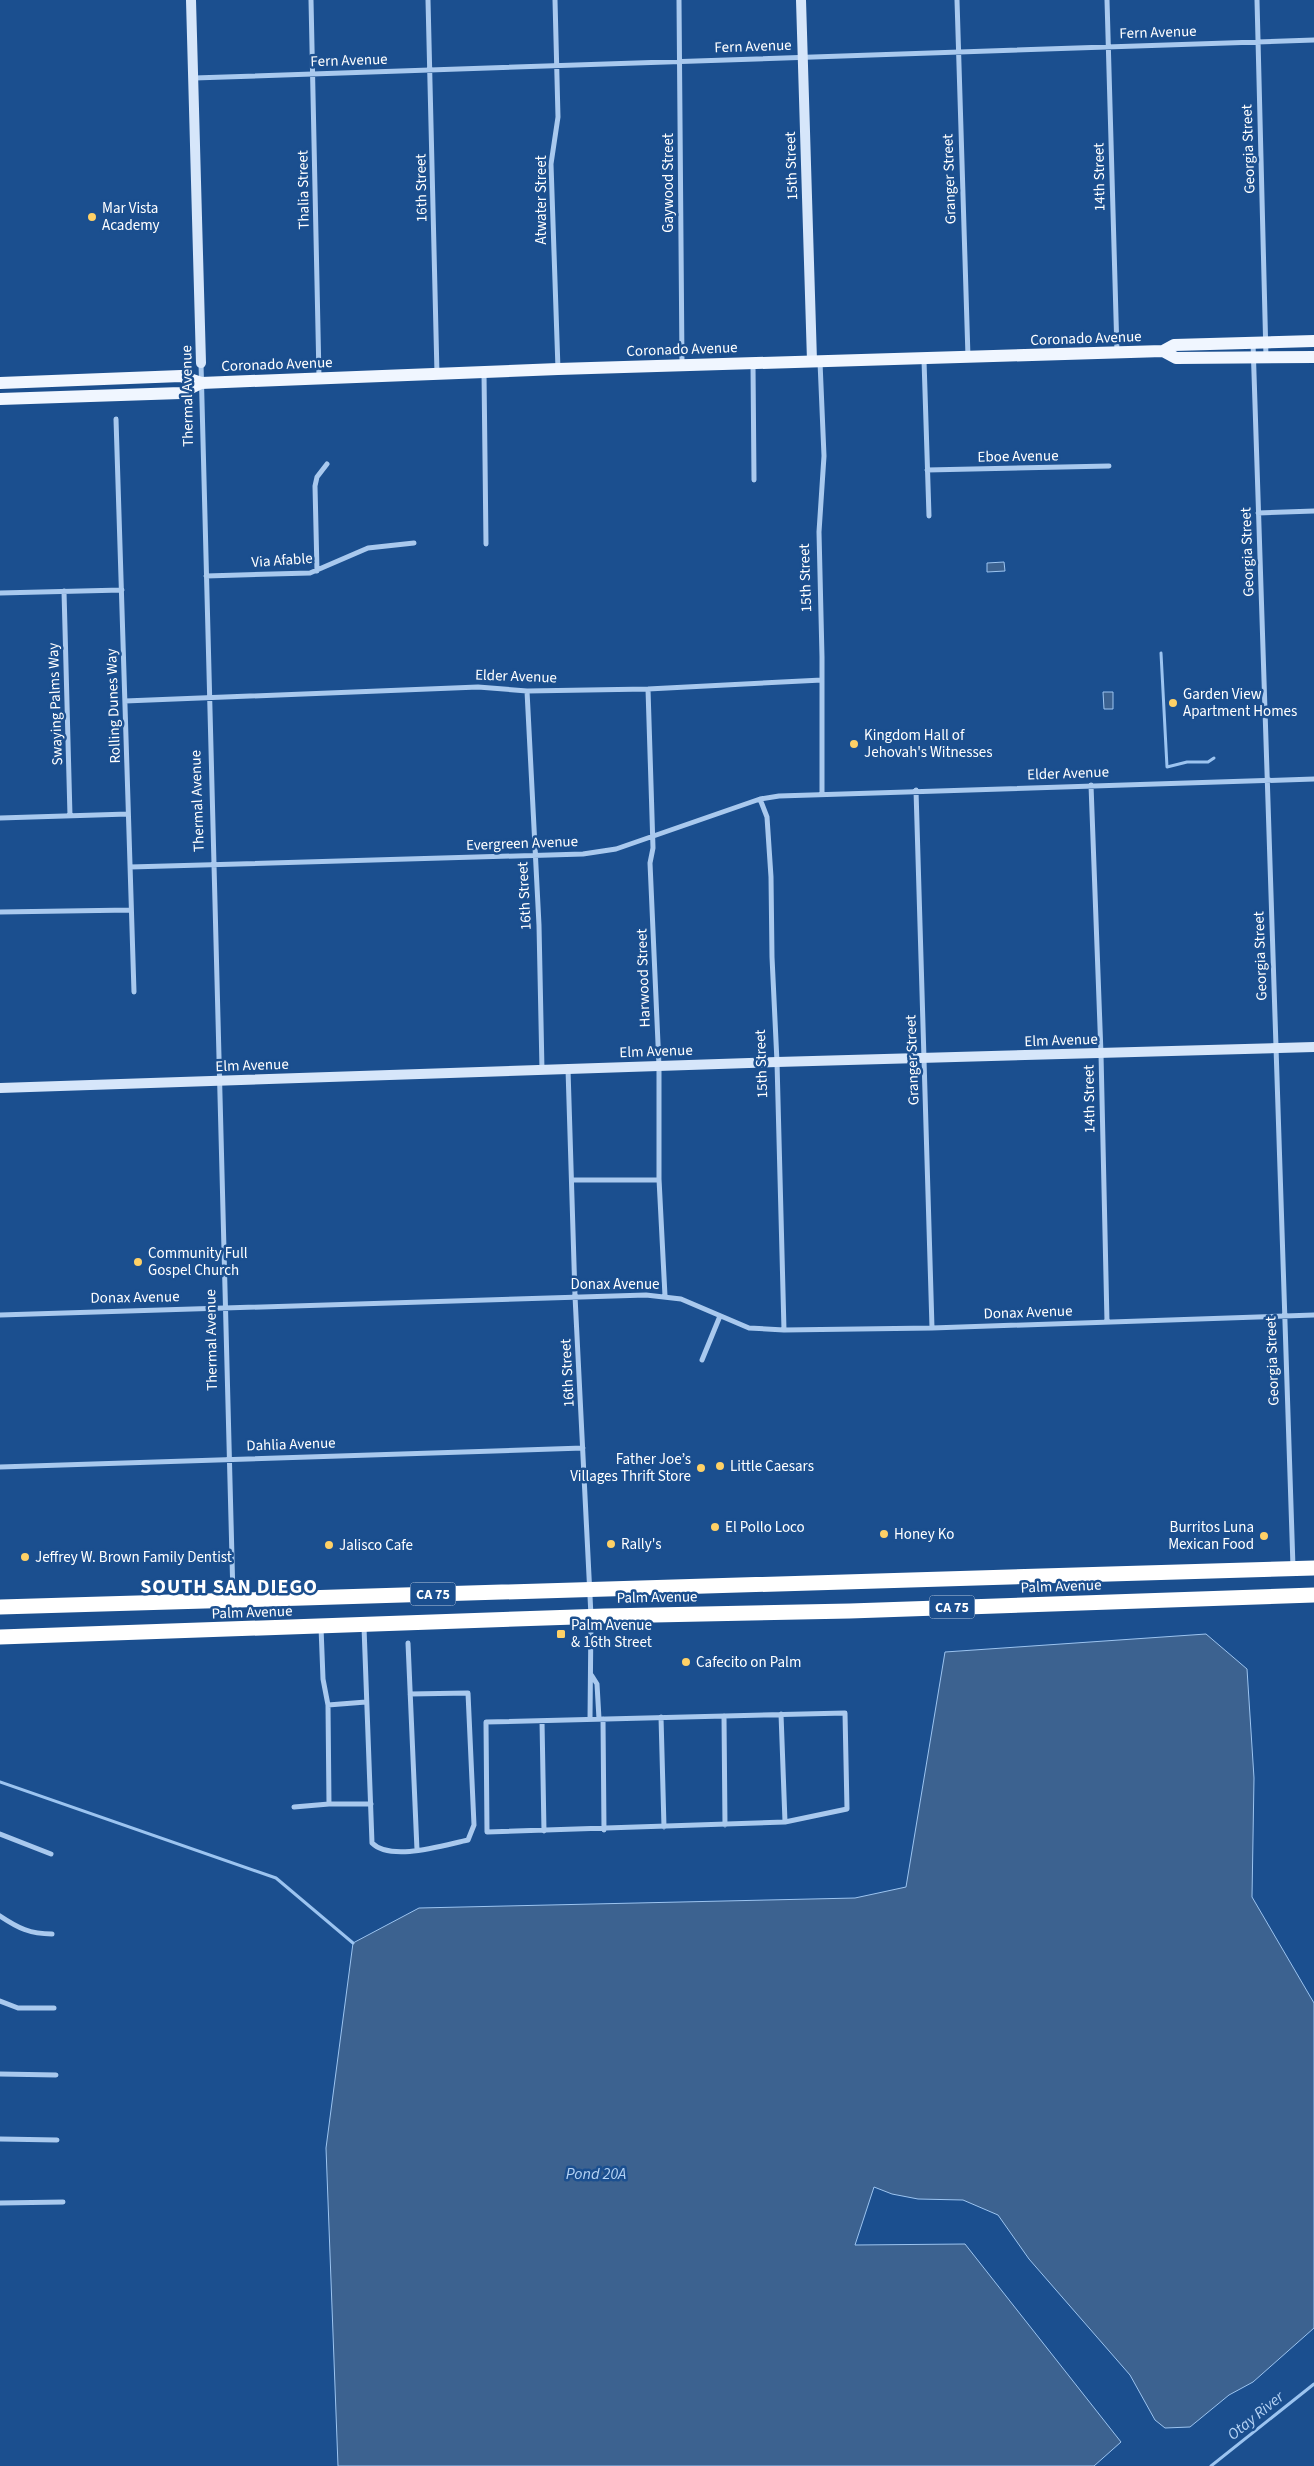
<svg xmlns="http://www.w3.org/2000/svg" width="1314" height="2466" viewBox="0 0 1314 2466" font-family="'Source Sans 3',sans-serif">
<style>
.water{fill:#3c6290;stroke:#9cc4f0}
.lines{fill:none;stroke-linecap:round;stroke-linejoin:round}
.stream{stroke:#9cc4f0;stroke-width:3}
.street{stroke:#a9c9ee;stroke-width:5}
.secondary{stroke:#d6e6fa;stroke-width:10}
.primary{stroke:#f0f6ff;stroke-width:12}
.highway{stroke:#fff;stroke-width:15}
.poi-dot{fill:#ffd166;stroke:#1b4f8f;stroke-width:2}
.labels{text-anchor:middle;stroke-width:5;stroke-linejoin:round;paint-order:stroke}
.shield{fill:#1b4f8f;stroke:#bbcadd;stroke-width:1}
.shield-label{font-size:14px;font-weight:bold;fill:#fff}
.street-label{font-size:15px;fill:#fff;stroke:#1b4f8f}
.poi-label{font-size:15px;fill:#fff;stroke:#1b4f8f;text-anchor:start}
.water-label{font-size:16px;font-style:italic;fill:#b5d3f5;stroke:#1b4f8f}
.district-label{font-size:20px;font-weight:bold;letter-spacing:1px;fill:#fff;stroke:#1b4f8f}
</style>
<rect width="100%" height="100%" fill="#1b4f8f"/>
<path class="water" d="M 1004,562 L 1005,571 L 987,572 L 987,563 Z
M 1103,692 L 1113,692 L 1113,709 L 1104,709 Z
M 1206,1634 L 1247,1669 L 1254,1778 L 1252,1897 L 1314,2003 L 1314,2328 L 1253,2382 L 1229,2395 L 1190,2427 L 1165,2428 L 1155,2420 L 1130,2375 L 1029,2259 L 998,2215 L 963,2200 L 918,2199 L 892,2194 L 874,2187 L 855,2245 L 965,2244 L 1121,2442 L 1094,2466 L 338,2466 L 326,2148 L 353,1943 L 419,1908 L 855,1898 L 906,1887 L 945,1652 Z"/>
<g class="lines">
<path class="stream" d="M 1161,653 L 1167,767 L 1187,762 L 1208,762 L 1214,758
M 0,1782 L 276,1878 L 353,1943
M 1211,2466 L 1314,2384"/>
<path class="street" d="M 311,0 L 319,377
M 428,0 L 437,374
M 555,0 L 558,117 L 551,164 L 558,369
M 679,0 L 682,364
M 957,0 L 968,357
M 1107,0 L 1117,352
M 1257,0 L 1266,357
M 194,78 L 1314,40
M 1253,343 L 1293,1567
M 924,360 L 929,516
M 820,362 L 824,456 L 819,532 L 822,657 L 822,793
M 201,363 L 233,1597
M 753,364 L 754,480
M 484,373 L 486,544
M 116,419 L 134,992
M 927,470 L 1109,466
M 1258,513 L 1314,511
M 317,571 L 315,486 L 317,477 L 327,464
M 206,576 L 310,573 L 368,548 L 414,543
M 64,591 L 70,816
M 0,593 L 122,590
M 648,689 L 653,848 L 650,863 L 659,1066 L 659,1179 L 665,1296
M 527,691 L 539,925 L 542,1070
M 125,701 L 478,687 L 527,691 L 648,689 L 822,680
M 1091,785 L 1101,1054 L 1107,1322
M 916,790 L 932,1328
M 760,799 L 767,817 L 771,877 L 772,957 L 777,1062 L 784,1330
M 0,818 L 128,814
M 130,867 L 583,854 L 616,849 L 760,799 L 779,796 L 1314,779
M 0,912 L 131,910
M 568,1069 L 575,1296 L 591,1616 L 590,1719
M 572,1180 L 659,1180
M 0,1315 L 646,1295 L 681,1299 L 749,1328 L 784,1330 L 932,1328 L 1314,1315
M 702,1360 L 720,1316
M 0,1467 L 583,1448
M 321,1627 L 323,1679 L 328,1705 L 329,1804
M 364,1627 L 372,1843 C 391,1862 444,1845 468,1840 L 474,1825 L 468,1693 L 410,1694
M 408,1643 L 417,1850
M 592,1676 L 597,1684 L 599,1719
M 328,1705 L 366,1702
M 845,1713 L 847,1809 L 785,1822 L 487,1832 L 486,1722 Z
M 781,1714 L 785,1822
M 724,1716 L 725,1825
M 661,1717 L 664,1827
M 603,1719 L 604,1830
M 542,1721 L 544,1831
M 294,1807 L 329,1804 L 371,1804
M 0,1834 L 51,1854
M 0,1916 C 18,1928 30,1934 52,1934
M 0,2001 L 18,2008 L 54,2008
M 0,2074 L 56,2075
M 0,2139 L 57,2140
M 0,2203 L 63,2202"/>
<path class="secondary" d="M 191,0 L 201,363
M 801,0 L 812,361
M 0,1088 L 777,1062 L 1314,1047"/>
<path class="primary" d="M 1163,351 L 1176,358 L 1314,357
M 0,383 L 181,376 L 201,383 L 558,369 L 1163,351 L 1174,345 L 1314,341
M 0,399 L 181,393 L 201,383"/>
<path class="highway" d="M 0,1607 L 1314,1568
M 0,1637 L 605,1616 L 850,1611 L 1314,1595"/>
</g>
<g class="poi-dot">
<circle cx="92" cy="217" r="5"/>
<circle cx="1173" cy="703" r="5"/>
<circle cx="854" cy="744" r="5"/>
<circle cx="138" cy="1262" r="5"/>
<circle cx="720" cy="1466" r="5"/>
<circle cx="701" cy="1468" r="5"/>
<circle cx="715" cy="1527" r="5"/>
<circle cx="884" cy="1534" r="5"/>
<circle cx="1264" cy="1536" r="5"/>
<circle cx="611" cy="1544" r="5"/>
<circle cx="329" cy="1545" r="5"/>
<circle cx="25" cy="1557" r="5"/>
<rect x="556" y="1629" width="10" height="10" rx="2.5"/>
<circle cx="686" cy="1662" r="5"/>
</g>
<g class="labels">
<g class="shield">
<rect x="410.5" y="1582.5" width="45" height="23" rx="4"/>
<rect x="929.5" y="1595.5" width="45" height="23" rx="4"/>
</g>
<g class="shield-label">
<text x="433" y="1599">CA 75</text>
<text x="952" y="1612">CA 75</text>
</g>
<g class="street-label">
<text transform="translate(1158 32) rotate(-2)" y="5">Fern Avenue</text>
<text transform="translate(753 46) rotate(-2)" y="5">Fern Avenue</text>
<text transform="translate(349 60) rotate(-2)" y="5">Fern Avenue</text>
<text transform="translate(1248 149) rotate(-92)" y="5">Georgia Street</text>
<text transform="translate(791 166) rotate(-92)" y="5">15th Street</text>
<text transform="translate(1099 177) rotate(-91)" y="5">14th Street</text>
<text transform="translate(949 179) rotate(-92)" y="5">Granger Street</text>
<text transform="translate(668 183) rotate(-90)" y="5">Gaywood Street</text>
<text transform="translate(421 188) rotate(-91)" y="5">16th Street</text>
<text transform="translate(303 190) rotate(-91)" y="5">Thalia Street</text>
<text transform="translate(541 200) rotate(-90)" y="5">Atwater Street</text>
<text transform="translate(1086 338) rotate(-2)" y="5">Coronado Avenue</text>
<text transform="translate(682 349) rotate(-2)" y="5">Coronado Avenue</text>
<text transform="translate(277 364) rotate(-2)" y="5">Coronado Avenue</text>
<text transform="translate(187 396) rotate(-91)" y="5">Thermal Avenue</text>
<text transform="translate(1018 456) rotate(-1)" y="5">Eboe Avenue</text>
<text transform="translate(1247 552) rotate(-92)" y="5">Georgia Street</text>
<text transform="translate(282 560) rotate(-4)" y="5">Via Afable</text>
<text transform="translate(805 578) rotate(-92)" y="5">15th Street</text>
<text transform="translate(516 676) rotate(2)" y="5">Elder Avenue</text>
<text transform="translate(55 704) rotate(-92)" y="5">Swaying Palms Way</text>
<text transform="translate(113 706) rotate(-92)" y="5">Rolling Dunes Way</text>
<text transform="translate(1068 773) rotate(-2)" y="5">Elder Avenue</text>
<text transform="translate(197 801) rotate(-92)" y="5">Thermal Avenue</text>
<text transform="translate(522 843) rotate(-2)" y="5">Evergreen Avenue</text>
<text transform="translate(524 896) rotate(-93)" y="5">16th Street</text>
<text transform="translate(1260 956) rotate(-92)" y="5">Georgia Street</text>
<text transform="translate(643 978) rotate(-92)" y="5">Harwood Street</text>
<text transform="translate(1061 1040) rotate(-2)" y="5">Elm Avenue</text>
<text transform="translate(656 1051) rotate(-2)" y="5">Elm Avenue</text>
<text transform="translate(912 1060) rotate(-92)" y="5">Granger Street</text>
<text transform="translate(761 1064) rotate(-92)" y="5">15th Street</text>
<text transform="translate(252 1065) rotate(-2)" y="5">Elm Avenue</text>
<text transform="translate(1089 1099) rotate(-91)" y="5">14th Street</text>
<text x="615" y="1289">Donax Avenue</text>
<text transform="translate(135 1297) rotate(-1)" y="5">Donax Avenue</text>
<text transform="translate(1028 1312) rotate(-2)" y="5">Donax Avenue</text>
<text transform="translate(211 1340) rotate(-91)" y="5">Thermal Avenue</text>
<text transform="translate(1272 1361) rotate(-92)" y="5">Georgia Street</text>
<text transform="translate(567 1373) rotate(-93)" y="5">16th Street</text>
<text transform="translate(291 1444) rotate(-2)" y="5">Dahlia Avenue</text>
<text transform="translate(1061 1586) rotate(-2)" y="5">Palm Avenue</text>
<text transform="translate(657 1597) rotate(-1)" y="5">Palm Avenue</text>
<text transform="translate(252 1612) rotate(-2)" y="5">Palm Avenue</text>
</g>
<g class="poi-label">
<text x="102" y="213">Mar Vista<tspan x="102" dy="17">Academy</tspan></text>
<text x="1183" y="699">Garden View<tspan x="1183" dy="17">Apartment Homes</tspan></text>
<text x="864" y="740">Kingdom Hall of<tspan x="864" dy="17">Jehovah's Witnesses</tspan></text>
<text x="148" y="1258">Community Full<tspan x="148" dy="17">Gospel Church</tspan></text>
<text x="691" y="1464" text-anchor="end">Father Joe’s<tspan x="691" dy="17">Villages Thrift Store</tspan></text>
<text x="730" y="1471">Little Caesars</text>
<text x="725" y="1532">El Pollo Loco</text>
<text x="1254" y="1532" text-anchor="end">Burritos Luna<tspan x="1254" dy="17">Mexican Food</tspan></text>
<text x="894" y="1539">Honey Ko</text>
<text x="621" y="1549">Rally's</text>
<text x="339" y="1550">Jalisco Cafe</text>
<text x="35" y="1562">Jeffrey W. Brown Family Dentist</text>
<text x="571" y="1630">Palm Avenue<tspan x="571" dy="17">&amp; 16th Street</tspan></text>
<text x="696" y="1667">Cafecito on Palm</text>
</g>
<g class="water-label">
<text x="596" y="2179">Pond 20A</text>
<text transform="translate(1255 2415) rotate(-39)" y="6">Otay River</text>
</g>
<g class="district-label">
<text x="229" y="1593">SOUTH SAN DIEGO</text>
</g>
</g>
</svg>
